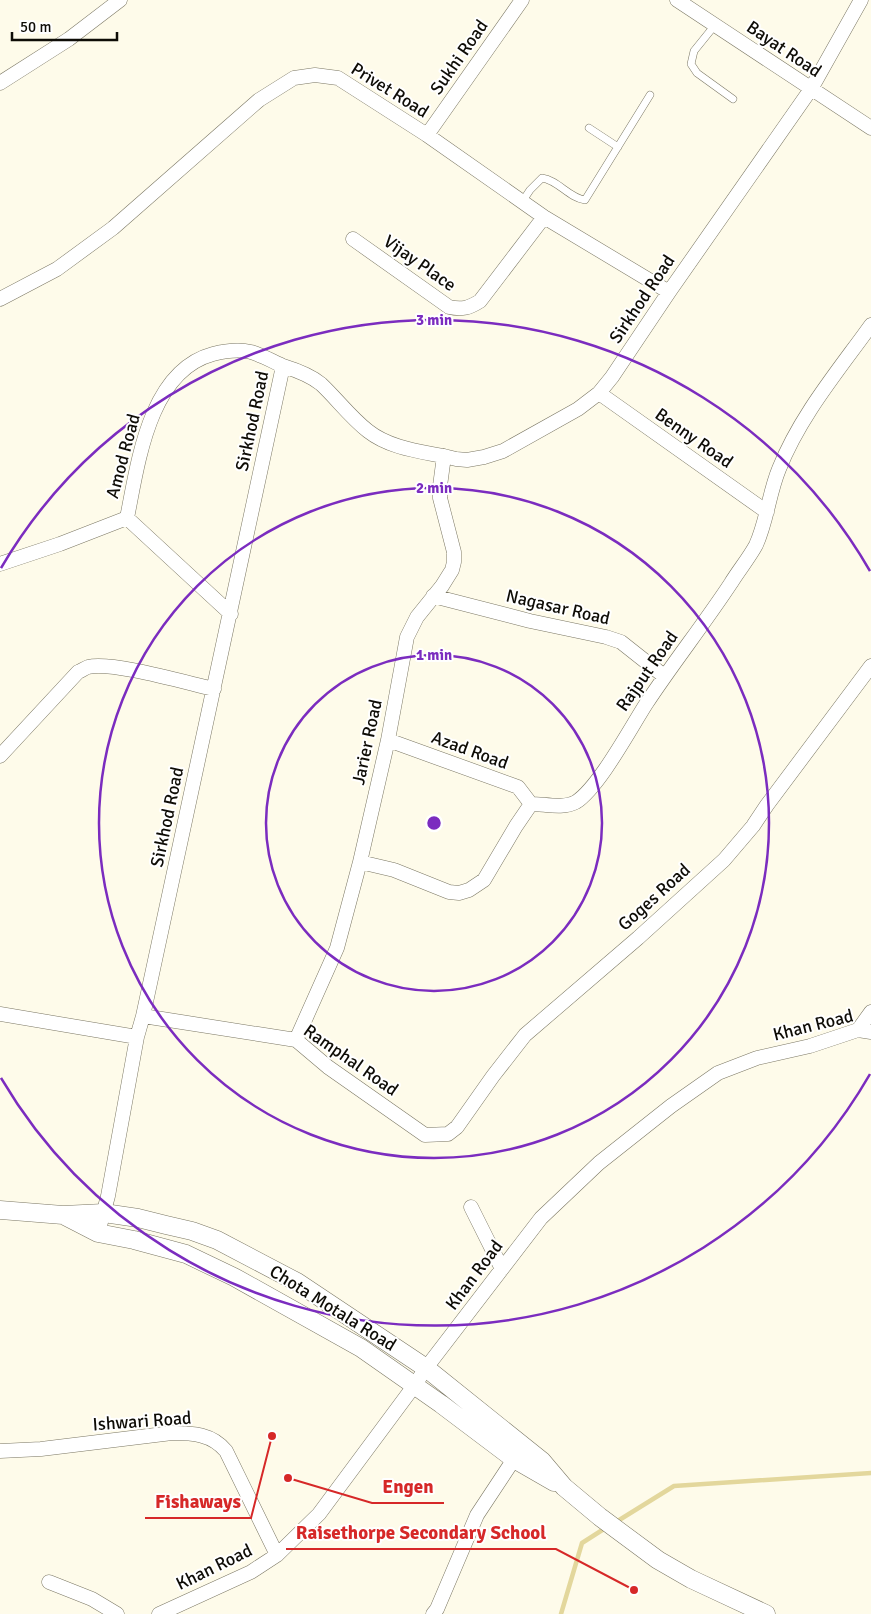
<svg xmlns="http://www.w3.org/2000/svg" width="871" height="1614" viewBox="0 0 871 1614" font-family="Signika,sans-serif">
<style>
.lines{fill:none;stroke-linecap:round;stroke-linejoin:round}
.stream{stroke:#e3d79c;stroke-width:4.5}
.service-casing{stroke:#7b7764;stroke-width:8}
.minor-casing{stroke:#7b7764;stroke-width:15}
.tertiary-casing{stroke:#7b7764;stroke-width:19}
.service{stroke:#fff;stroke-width:7}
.minor{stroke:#fff;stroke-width:14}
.tertiary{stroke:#fff;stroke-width:18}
.ring{fill:none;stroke:#7b2cbf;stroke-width:2.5}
.labels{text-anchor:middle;stroke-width:4;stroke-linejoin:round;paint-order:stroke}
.street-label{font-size:18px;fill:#0e0c06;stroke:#fff}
.centre{fill:#7b2cbf;stroke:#fff;stroke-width:2.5}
.ring-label{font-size:15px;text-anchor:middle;font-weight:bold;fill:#7b2cbf;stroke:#fff;stroke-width:4;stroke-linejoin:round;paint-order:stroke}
.leader{fill:none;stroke:#d62828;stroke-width:2}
.callout-dot{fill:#d62828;stroke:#fff;stroke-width:2}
.callout-label{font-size:19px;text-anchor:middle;font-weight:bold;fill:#d62828;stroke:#fff;stroke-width:4;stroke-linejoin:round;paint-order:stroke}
</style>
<rect width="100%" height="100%" fill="#fefbea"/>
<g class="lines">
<path class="stream" d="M 616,1522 L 674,1486 L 871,1473
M 561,1614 L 582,1543 L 607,1527"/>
<defs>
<path id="service" d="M 715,25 L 694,51 L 691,64 L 697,73 L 733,99
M 589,128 L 618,147
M 522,202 L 530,190 L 542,178 C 558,180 569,198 585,200 L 650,95"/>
<path id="minor" d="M 677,0 L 871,128
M 0,83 L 69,39 L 120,0
M 427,135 L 522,0
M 353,239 L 449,307 C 462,310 469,308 480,301 L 544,217
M 0,299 L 57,269 L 113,228 L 259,100 L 294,78 L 315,75 L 338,78 L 427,135 L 544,217 L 669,292
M 599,393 L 767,512
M 127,518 C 138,463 149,371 213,354 C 225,351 238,349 251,352 C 261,355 272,361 283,366
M 0,564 L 60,544 L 127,518 L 231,614
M 433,596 L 530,621 L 606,637 L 621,642 L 664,676
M 388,740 L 518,787 L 531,804
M 0,756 L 78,672 C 81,671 85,668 88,667 C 112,661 187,683 214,689
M 360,862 L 394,870 L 449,892 L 459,893 L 469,890 L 484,880 L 516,826 L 531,804 C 545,804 563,809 576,802 C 599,787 630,729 646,704 C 673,663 704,624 731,583 C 739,570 749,558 756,545 C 767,521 769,493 779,469 C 800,416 838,371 871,325
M 0,1014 L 137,1037
M 143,1016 L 296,1040 L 328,1067 L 425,1135 L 448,1134 L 457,1127 L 493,1076 L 525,1035 L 638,938 L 724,860 L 753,826 L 767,805 L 871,666
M 858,1030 L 871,1012
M 296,1040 L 337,948 L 360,862 L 388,740 L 407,637 L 417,617 L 442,586 L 452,570 L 454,562 L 454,552 L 440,498 L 440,486 L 444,456
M 471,1207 L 502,1269
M 98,1233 L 108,1196 L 137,1037 L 143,1016 L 283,366 C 296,370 310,375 321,384 C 337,399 350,417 368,431 C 392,450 427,452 456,459 L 467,460 L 484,457 L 503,451 L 578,409 L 599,393 L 612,377 L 669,292 L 811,89 L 861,0
M 0,1451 L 41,1449 L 172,1433 C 193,1433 212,1434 226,1451 L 277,1555
M 49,1582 L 92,1599 L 117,1614
M 159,1614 L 251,1572 L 277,1555 L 319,1514 L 414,1386 L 426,1368 L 541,1218 L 599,1163 L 671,1106 L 718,1073 L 757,1058 L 810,1046 L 858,1030 L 871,1032
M 433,1614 L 437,1609 L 477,1515 L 514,1459"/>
<path id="tertiary" d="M 0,1210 L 63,1215 L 104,1213 L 138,1218 L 166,1225 L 192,1231 L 217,1240 L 297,1282 L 426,1368 L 542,1461 L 564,1487 L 600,1517 L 658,1560 L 691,1579 L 766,1614
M 65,1216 L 98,1233 L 134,1240 L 186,1254 L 234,1277 L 361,1348 L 441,1404 L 514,1459 L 554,1482"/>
</defs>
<use href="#service" class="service-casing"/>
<use href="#minor" class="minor-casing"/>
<use href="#tertiary" class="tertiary-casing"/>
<use href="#service" class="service"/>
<use href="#minor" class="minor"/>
<use href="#tertiary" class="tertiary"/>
</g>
<g class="ring">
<circle cx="434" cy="823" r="168"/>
<circle cx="434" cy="823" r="335"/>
<path d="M870 1074A503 503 0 0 1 1 1078M1 568A503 503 0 0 1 870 571"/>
</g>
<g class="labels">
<g class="street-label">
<text transform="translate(784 49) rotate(34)" y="6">Bayat Road</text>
<text transform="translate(459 57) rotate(-55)" y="6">Sukhi Road</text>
<text transform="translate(390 90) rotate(32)" y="6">Privet Road</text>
<text transform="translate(420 263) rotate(35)" y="6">Vijay Place</text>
<text transform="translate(642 299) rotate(-56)" y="6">Sirkhod Road</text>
<text transform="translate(252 421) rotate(-78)" y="6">Sirkhod Road</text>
<text transform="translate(694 438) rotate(35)" y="6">Benny Road</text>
<text transform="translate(123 456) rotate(-75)" y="6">Amod Road</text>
<text transform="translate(558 607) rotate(13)" y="6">Nagasar Road</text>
<text transform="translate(647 671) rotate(-55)" y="6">Rajput Road</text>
<text transform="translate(367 742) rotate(-78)" y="6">Jarier Road</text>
<text transform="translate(470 750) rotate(20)" y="6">Azad Road</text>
<text transform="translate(167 817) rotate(-78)" y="6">Sirkhod Road</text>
<text transform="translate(654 897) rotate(-42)" y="6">Goges Road</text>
<text transform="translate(813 1025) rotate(-14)" y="6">Khan Road</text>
<text transform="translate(351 1060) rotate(35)" y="6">Ramphal Road</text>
<text transform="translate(474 1275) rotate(-53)" y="6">Khan Road</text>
<text transform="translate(333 1308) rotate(32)" y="6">Chota Motala Road</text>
<text transform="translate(142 1421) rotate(-4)" y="6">Ishwari Road</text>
<text transform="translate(214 1567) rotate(-26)" y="6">Khan Road</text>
</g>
</g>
<circle cx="434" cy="823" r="8" class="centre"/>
<g class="ring-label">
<text x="434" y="325">3 min</text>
<text x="434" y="493">2 min</text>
<text x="434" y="660">1 min</text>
</g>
<path class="leader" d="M288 1478L372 1503H444M272 1436L251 1518H145M634 1590L556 1549H286"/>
<g class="callout-dot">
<circle cx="288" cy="1478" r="5"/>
<circle cx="272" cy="1436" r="5"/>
<circle cx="634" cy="1590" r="5"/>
</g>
<g class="callout-label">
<text x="408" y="1493">Engen</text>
<text x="198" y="1508">Fishaways</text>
<text x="421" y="1539">Raisethorpe Secondary School</text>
</g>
<path d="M12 32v8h105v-8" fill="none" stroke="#0e0c06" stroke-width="2.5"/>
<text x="20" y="32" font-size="15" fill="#0e0c06" stroke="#ffffff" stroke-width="4" paint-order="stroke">50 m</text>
</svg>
